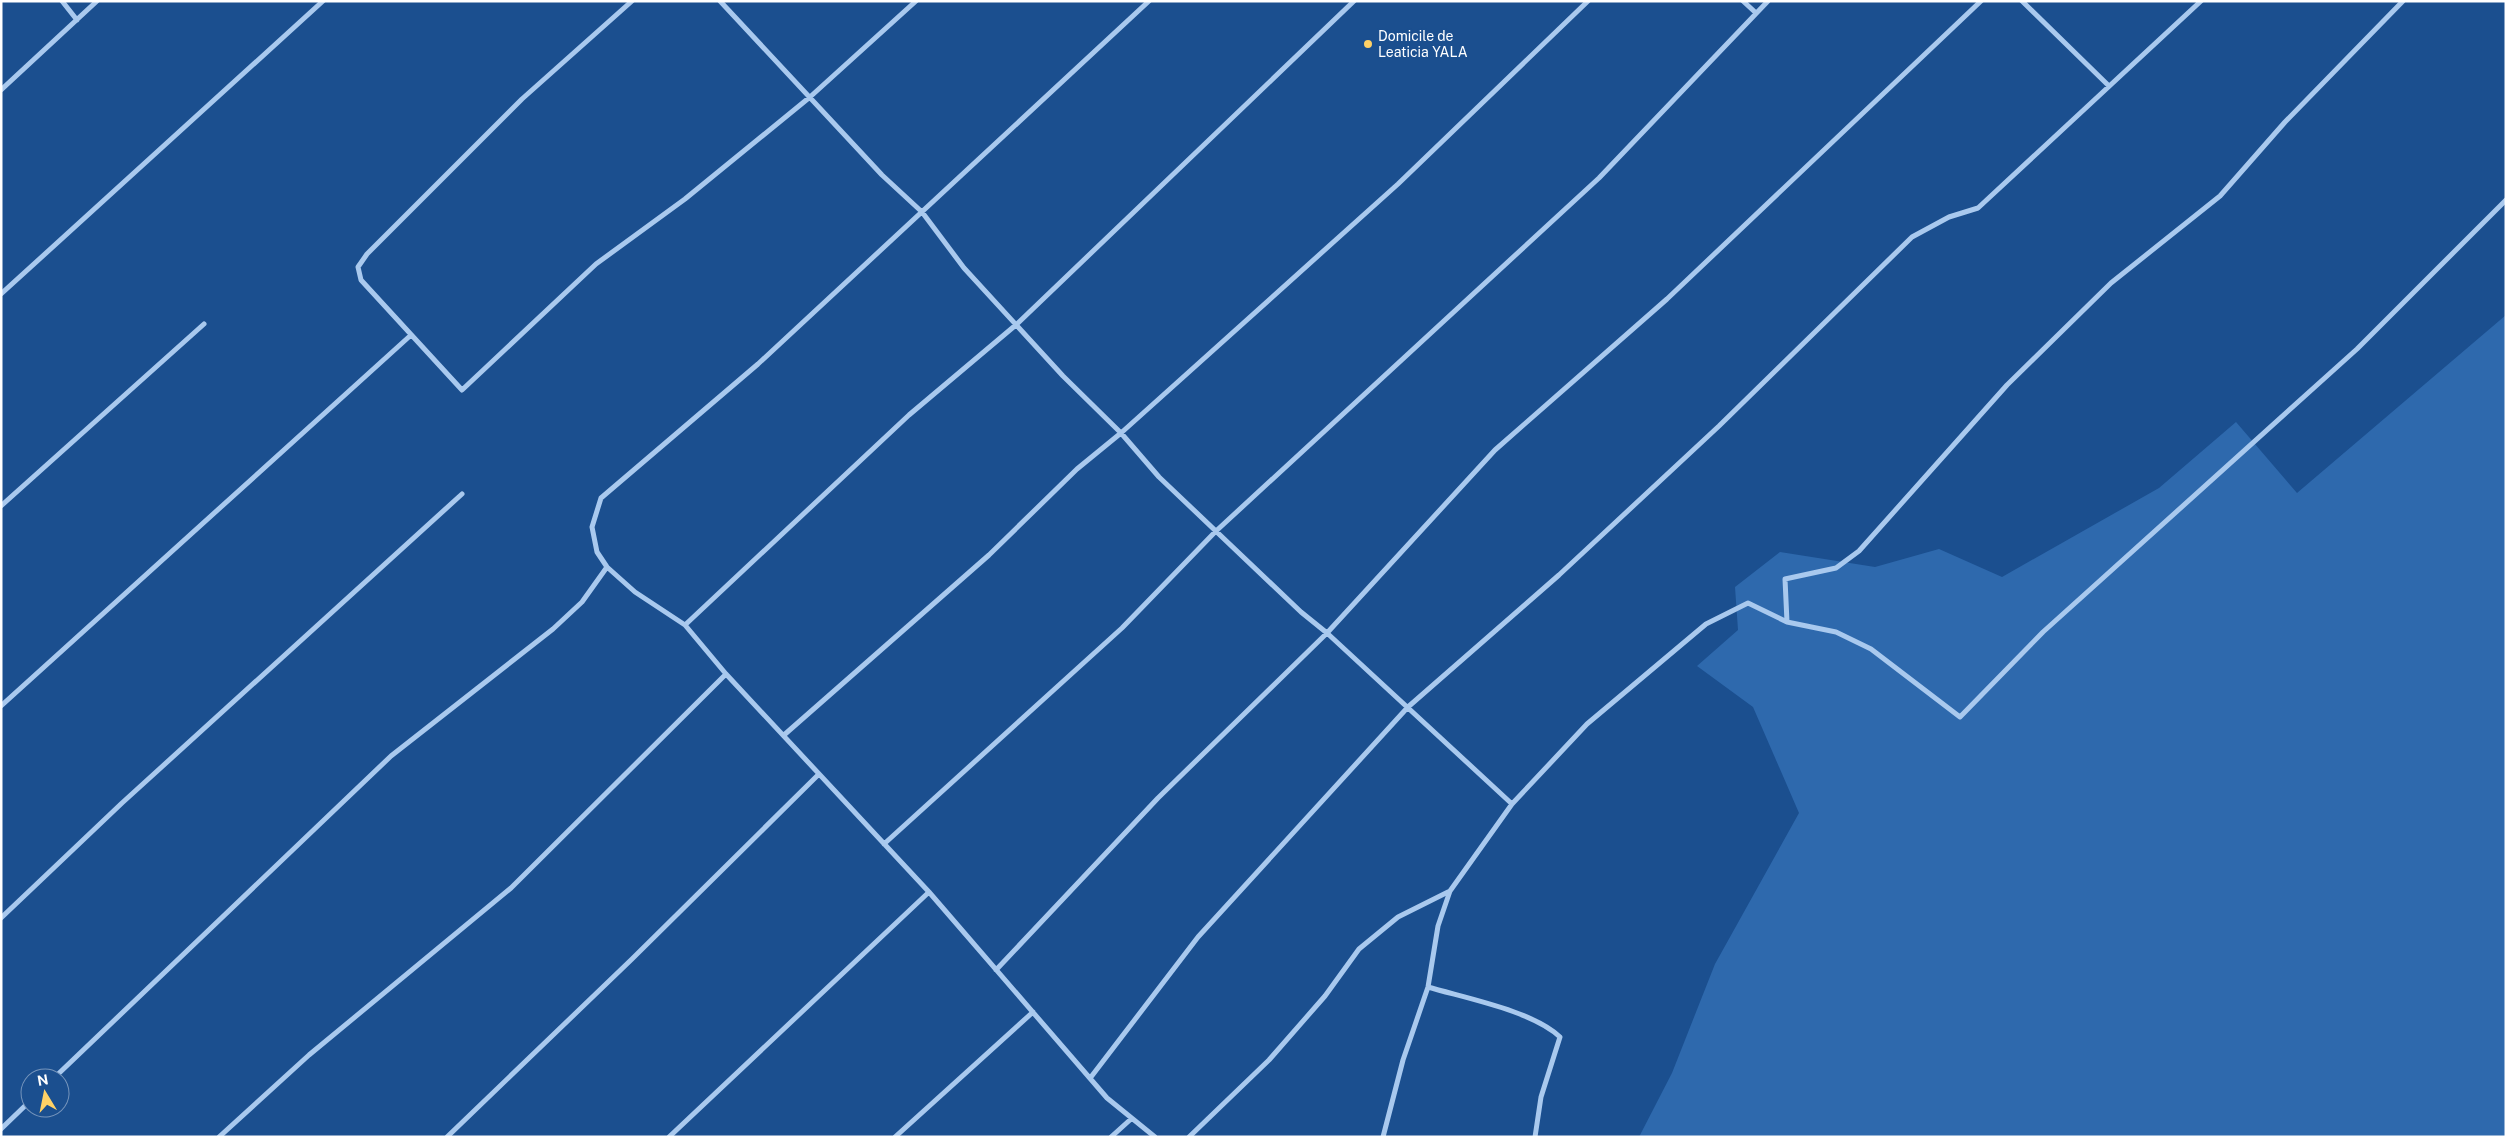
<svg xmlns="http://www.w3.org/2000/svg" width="2507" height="1138" viewBox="0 0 2507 1138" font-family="'Public Sans',sans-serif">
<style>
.green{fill:#2e69ad}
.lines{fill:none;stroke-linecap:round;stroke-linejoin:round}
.minor{stroke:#a9c9ee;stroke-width:5}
.poi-dot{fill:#ffd166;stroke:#1b4f8f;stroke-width:2}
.labels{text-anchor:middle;stroke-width:4;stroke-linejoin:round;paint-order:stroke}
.poi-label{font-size:14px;fill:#fff;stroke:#1b4f8f;text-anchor:start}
</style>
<rect width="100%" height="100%" fill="#1b4f8f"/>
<path class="green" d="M 2506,315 L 2506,1137 L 1639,1137 L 1672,1073 L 1715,964 L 1799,813 L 1753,707 L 1697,666 L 1738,630 L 1735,587 L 1780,552 L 1875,567 L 1939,549 L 2002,577 L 2159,488 L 2236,422 L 2297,493 Z"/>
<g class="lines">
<path class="minor" d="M 62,1 L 77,20
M 632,1 L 522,99 L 367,254 L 358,267 L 361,280 L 462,390 L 596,264 L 685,199 L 810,97 L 916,1
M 720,1 L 882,175 L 922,212 L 964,268 L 1063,376 L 1121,433 L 1159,477 L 1301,612 L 1327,633 L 1512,804
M 1149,1 L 758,364 L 601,498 L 592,527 L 597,552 L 607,567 L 635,592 L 685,625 L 726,674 L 929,892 L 1107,1098 L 1155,1137
M 1743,1 L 1756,13
M 2022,1 L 2109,86
M 1,90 L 97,1
M 1,294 L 323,1
M 1,506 L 204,324
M 1787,622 L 1785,579 L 1836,568 L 1859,551 L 2007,385 L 2111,283 L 2220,196 L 2285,122 L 2403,1
M 685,625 L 909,415 L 1017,324 L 1354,1
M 1,706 L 411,335
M 784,735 L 989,555 L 1077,469 L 1121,433 L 1398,184 L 1588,1
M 884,844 L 1122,628 L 1215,532 L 1599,178 L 1768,1
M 1,918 L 122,803 L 462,494
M 996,970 L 1158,798 L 1327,633 L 1495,450 L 1667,299 L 1981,1
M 1428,987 C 1465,998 1533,1011 1560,1037 L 1541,1097 L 1535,1137
M 1091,1077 L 1198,937 L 1408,707 L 1559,575 L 1719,426 L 1912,237 L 1949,217 L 1978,208 L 2201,1
M 54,1078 L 391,756 L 553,629 L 582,602 L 607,567
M 1,1129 L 30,1101
M 219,1137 L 309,1055 L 511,888 L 726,674
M 447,1137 L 632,959 L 819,774
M 669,1137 L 929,892
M 895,1137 L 1033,1012
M 1111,1137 L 1131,1119
M 1189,1137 L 1269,1060 L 1325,996 L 1359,949 L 1398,917 L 1450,891 L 1512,804 L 1587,724 L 1706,624 L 1748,603 L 1787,622 L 1836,632 L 1871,649 L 1960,717 L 2043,632 L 2357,349 L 2506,200
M 1383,1137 L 1403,1060 L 1428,987 L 1438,926 L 1450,891"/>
</g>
<circle class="poi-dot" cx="1368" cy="44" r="5"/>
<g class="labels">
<g class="poi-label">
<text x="1378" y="41">Domicile de<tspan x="1378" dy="16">Leaticia YALA</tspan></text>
</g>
</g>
<rect width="2507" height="1138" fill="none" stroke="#ffffff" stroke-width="5"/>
<g transform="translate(45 1093) rotate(350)"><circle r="24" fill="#1b4f8f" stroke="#7695bc"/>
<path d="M0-4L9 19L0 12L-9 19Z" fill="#ffd166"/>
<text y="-8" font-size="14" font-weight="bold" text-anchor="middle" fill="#ffffff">N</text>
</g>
</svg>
